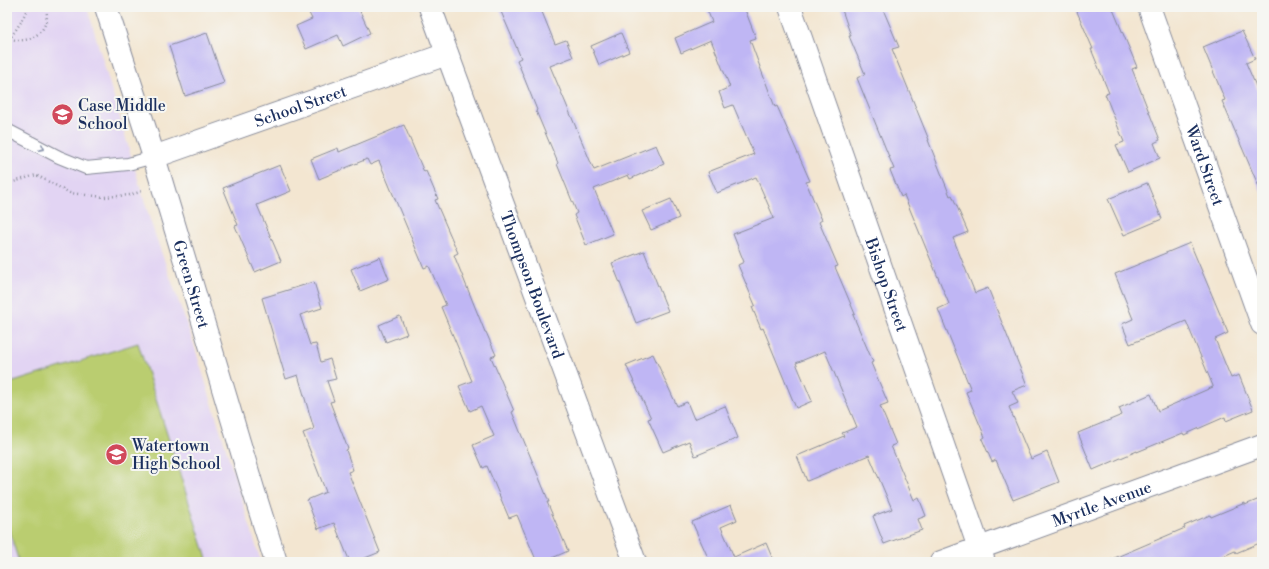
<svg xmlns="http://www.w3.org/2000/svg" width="1269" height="569" viewBox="0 0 1269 569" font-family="'Libre Bodoni',serif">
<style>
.built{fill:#e2d4f3}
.grass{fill:#bacd70;stroke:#6a7e67}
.building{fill:#bfb6f4}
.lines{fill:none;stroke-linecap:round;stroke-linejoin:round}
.service-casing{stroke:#878a98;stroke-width:14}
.minor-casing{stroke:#878a98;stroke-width:24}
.tertiary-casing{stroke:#878a98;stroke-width:24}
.path{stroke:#878a98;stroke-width:2.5;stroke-dasharray:1 3;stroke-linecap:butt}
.service{stroke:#fff;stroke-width:12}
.minor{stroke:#fff;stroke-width:22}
.tertiary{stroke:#fff;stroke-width:22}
.oneway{stroke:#8d97ae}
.labels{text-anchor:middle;stroke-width:4;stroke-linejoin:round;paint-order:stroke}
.poi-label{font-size:16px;fill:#1b2f5e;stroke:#f6f6f2;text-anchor:start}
.street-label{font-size:16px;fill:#1b2f5e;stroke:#f6f6f2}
</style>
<rect width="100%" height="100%" fill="#f6f6f2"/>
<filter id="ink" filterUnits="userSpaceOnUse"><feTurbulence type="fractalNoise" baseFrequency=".025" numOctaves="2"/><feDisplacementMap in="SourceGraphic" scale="8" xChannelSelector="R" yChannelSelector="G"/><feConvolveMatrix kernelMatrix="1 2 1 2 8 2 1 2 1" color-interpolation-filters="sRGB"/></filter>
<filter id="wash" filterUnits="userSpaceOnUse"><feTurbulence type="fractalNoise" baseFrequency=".012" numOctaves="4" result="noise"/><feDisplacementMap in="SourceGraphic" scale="16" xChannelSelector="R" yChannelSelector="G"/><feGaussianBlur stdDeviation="0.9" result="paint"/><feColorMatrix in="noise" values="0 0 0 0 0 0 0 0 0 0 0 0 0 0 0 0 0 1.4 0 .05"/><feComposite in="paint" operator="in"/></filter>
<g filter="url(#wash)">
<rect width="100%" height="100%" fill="#f3e6d1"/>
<path class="built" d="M 7,7 L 87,7 L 150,220 L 194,345 L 261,562 L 7,562 Z"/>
<path class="grass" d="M 138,343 L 208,562 L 19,562 L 7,524 L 7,384 Z"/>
<g id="blocks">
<path class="building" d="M 306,7 L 358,7 L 370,33 L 343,46 L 338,35 L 306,49 L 296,26 L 312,19 Z
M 499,7 L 540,7 L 555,44 L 566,40 L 573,57 L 550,66 L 594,170 L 656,145 L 664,164 L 630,179 L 628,175 L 594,189 L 613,234 L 586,245 L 574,215 L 577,213 L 557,164 L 558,163 L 536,111 L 537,110 L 517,60 L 521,58 Z
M 706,7 L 744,7 L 756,38 L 750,40 L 754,51 L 775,107 L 777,106 L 810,181 L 806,182 L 822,220 L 819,222 L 838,266 L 835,267 L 855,314 L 853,315 L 873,362 L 871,363 L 888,403 L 880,406 L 896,444 L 891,446 L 914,500 L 919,498 L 926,516 L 918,519 L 922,530 L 884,544 L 873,516 L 892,509 L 869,455 L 807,481 L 797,456 L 844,436 L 842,433 L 857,427 L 825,351 L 796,363 L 812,401 L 796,408 L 763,328 L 761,329 L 752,307 L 755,305 L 738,265 L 744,262 L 733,234 L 774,218 L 756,177 L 717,193 L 708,172 L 754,154 L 733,105 L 725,108 L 719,92 L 730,87 L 711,40 L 681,53 L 675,38 L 712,22 Z
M 841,7 L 882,7 L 899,47 L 892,49 L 929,140 L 928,140 L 950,196 L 952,195 L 968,232 L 953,238 L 975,293 L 988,288 L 1027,385 L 1012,391 L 1018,403 L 1009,407 L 1031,459 L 1047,452 L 1059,482 L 1013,500 L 996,460 L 992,462 L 982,439 L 985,437 L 966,392 L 971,390 L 938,309 L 949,304 L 904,195 L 901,197 L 890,170 L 894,169 L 857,78 L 865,74 L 849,36 L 851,36 Z
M 1075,7 L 1112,7 L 1137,67 L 1132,69 L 1160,140 L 1154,143 L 1160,158 L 1128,172 L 1116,145 L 1124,142 L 1105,94 L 1109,93 L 1091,49 L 1093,49 Z
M 1242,31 L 1255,59 L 1246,63 L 1262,100 L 1262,194 L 1222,101 L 1225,100 L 1203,47 Z
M 207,33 L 224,83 L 185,96 L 169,46 Z
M 621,33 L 629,52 L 599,65 L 591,46 Z
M 404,125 L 424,172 L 426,171 L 438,199 L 435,200 L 458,253 L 454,255 L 485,332 L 486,332 L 496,355 L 491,357 L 514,411 L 512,412 L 549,502 L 547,502 L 568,551 L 543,562 L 537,562 L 517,515 L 509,518 L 487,466 L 483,468 L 473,445 L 494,436 L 481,406 L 470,411 L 459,386 L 472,381 L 441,307 L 446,305 L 429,266 L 424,268 L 379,161 L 370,165 L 367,159 L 319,179 L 311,159 L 338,148 L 339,152 Z
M 280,165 L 291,191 L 257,205 L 281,261 L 255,272 L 235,226 L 238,225 L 223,188 Z
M 1147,183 L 1162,219 L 1124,235 L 1108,199 Z
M 671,199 L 679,218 L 651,230 L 642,211 Z
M 1190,243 L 1228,333 L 1215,339 L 1231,378 L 1239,375 L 1253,410 L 1226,421 L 1225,417 L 1184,435 L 1183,433 L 1137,452 L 1137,451 L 1093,470 L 1078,433 L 1122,415 L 1119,408 L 1151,394 L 1158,411 L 1213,387 L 1213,386 L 1186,321 L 1130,344 L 1122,324 L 1133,319 L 1115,274 Z
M 644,251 L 668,311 L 636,323 L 612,263 Z
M 380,257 L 389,279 L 360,291 L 351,269 Z
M 314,282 L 322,308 L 300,315 L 310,345 L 316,344 L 321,362 L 330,359 L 336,379 L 327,381 L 334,401 L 330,402 L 348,449 L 346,450 L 353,470 L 348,472 L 380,552 L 355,562 L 350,562 L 334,523 L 318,529 L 307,500 L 326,492 L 303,433 L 314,429 L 298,375 L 286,379 L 262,298 Z
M 400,316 L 407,334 L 386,342 L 379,325 Z
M 653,354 L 677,406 L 687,402 L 694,419 L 725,406 L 738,438 L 695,456 L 689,441 L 663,452 L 648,419 L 651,418 L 626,365 Z
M 1262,498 L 1262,542 L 1236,553 L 1235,551 L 1210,562 L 1105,562 L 1185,528 L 1184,526 L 1210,515 L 1211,517 L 1245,503 L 1245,505 Z
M 731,505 L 737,520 L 721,527 L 734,557 L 766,543 L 774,562 L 710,562 L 692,522 Z"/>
</g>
</g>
<g filter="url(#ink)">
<use href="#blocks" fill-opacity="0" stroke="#878a98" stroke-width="1"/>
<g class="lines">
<defs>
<path id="service" d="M 7,130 L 59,157 L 86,168 L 128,164 L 154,157"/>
<g id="minor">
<path id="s1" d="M 106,7 L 154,157 L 253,489 L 276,562"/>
<path id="s2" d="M 790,7 L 984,562"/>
<path id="s3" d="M 1149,7 L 1262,324"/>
<path id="s4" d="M 154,157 L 447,54"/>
<path id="s5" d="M 941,562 L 1262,445"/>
</g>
<g id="tertiary">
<path id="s6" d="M 430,7 L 635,562"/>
</g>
</defs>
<use href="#service" class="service-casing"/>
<use href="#minor" class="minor-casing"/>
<use href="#tertiary" class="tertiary-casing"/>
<path class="path" d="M 10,39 C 16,40 22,41 29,39 C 42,35 51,20 45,7
M 7,43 L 21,22 L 28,7
M 7,184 L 36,175 L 70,193 L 104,197 L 130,195 L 143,191"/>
<use href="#service" class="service"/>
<use href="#minor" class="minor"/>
<use href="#tertiary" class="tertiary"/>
</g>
<defs><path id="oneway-chevron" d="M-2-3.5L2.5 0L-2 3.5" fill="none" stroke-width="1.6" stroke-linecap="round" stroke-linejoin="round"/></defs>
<use class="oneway" href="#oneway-chevron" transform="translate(42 148) rotate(27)"/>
</g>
<defs>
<symbol id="school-disc" viewBox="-11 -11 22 22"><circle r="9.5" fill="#d1495b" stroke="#f6f6f2"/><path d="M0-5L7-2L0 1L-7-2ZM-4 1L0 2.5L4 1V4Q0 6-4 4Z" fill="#fff"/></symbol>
</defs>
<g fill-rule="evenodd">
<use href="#school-disc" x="50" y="102" width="25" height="25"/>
<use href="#school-disc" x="104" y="442" width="25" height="25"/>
</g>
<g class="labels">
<g class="poi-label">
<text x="78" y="111">Case Middle<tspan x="78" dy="18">School</tspan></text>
<text x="132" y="451">Watertown<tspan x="132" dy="18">High School</tspan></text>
</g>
<g class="street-label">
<text dy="6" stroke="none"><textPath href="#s4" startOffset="155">School Street</textPath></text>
<text dy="6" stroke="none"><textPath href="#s3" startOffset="168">Ward Street</textPath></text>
<text dy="6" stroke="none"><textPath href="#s1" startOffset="290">Green Street</textPath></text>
<text dy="6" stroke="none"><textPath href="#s6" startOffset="296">Thompson Boulevard</textPath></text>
<text dy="6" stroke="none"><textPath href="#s2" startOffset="294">Bishop Street</textPath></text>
<text dy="6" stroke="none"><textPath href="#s5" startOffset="171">Myrtle Avenue</textPath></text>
</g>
</g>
<rect width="1269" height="569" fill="none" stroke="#f6f6f2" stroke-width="24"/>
</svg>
